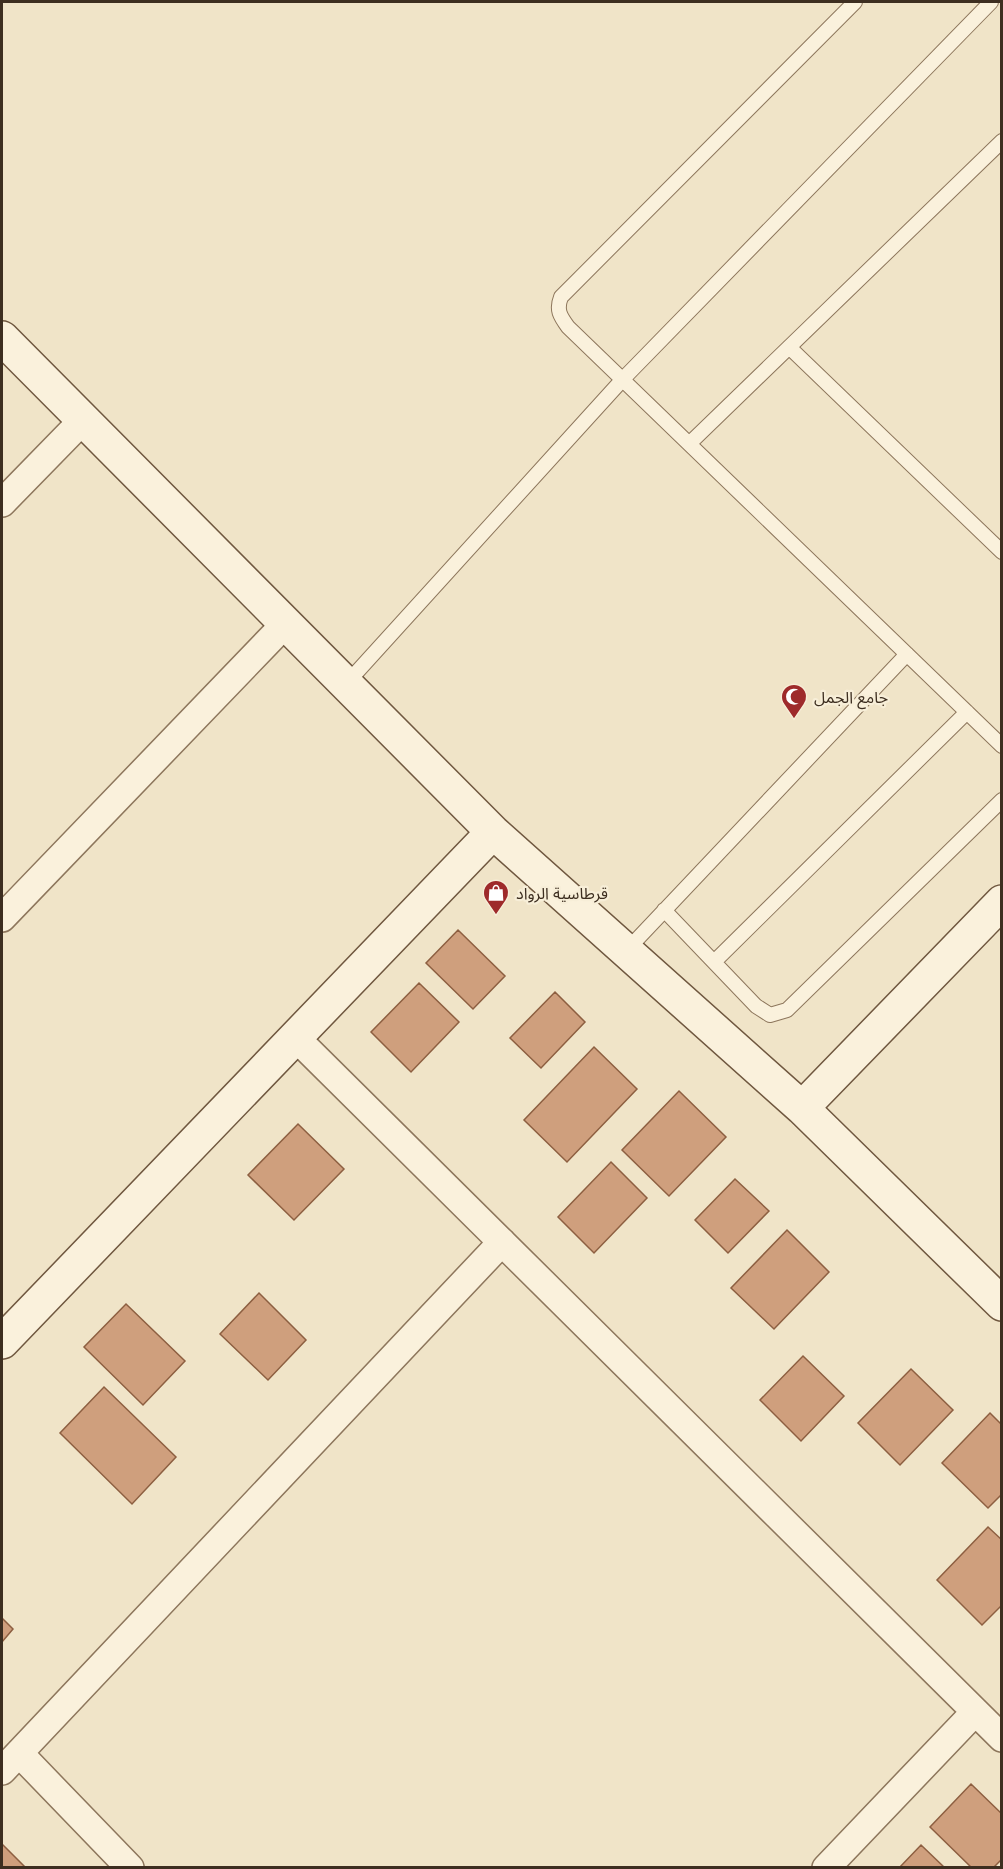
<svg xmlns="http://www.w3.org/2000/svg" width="1003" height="1869" viewBox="0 0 1003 1869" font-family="Lora,'Noto Sans Arabic',serif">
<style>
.building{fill:#cf9f7d;stroke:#8d5f41;stroke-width:1.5}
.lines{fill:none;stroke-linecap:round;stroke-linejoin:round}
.lane-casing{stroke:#8d765c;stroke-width:16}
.street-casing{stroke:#8d765c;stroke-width:30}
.secondary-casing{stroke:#6f573f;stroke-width:36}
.lane{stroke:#faf1dc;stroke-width:14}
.street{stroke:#faf1dc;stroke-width:27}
.secondary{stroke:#faf1dc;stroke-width:33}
.labels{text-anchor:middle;stroke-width:4.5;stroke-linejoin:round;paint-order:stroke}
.poi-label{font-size:16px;fill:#3d2e20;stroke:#f7eed8;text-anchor:start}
</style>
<rect width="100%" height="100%" fill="#f0e4c8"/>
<path class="building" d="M 458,930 L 505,976 L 473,1009 L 426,963 Z
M 419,983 L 459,1022 L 411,1072 L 371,1032 Z
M 555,992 L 585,1022 L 541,1068 L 510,1038 Z
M 594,1047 L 637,1089 L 567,1162 L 524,1120 Z
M 679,1091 L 726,1137 L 669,1196 L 622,1150 Z
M 298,1124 L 344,1169 L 294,1220 L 248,1175 Z
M 611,1162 L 647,1198 L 594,1253 L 558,1217 Z
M 735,1179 L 769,1211 L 728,1253 L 695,1220 Z
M 787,1230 L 829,1272 L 774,1329 L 731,1288 Z
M 259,1293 L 306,1340 L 268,1380 L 220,1334 Z
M 126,1304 L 185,1361 L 143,1405 L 84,1347 Z
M 803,1356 L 844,1396 L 801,1441 L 760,1400 Z
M 911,1369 L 953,1410 L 900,1465 L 858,1423 Z
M 104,1387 L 176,1457 L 132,1504 L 60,1433 Z
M 990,1413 L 1002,1425 L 1002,1494 L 988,1508 L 942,1463 Z
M 988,1527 L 1002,1540 L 1002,1605 L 982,1625 L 937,1580 Z
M 2,1618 L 13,1629 L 2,1642 Z
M 971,1784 L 1002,1814 L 1002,1859 L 993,1868 L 972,1868 L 930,1827 Z
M 2,1844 L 26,1868 L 2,1868 Z
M 921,1845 L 945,1868 L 899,1868 Z"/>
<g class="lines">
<defs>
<path id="lane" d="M 855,2 L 561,297 C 556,310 560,316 568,327 L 1002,746
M 789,347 L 1002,552
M 690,443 L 1002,141
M 346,684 L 623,379 L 991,2
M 664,910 L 756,1006 L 770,1015 L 787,1010 L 1002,800
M 626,951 L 907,654
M 715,961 L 967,712"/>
<path id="street" d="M 2,503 L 83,420
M 2,918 L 286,623
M 295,1037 L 1002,1738
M 19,1753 L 130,1868
M 2,1771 L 502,1242
M 826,1868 L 975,1712"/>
<path id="secondary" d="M 2,338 L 493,832 L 802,1108 L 1002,1304
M 802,1108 L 1002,902
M 2,1342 L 493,832"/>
</defs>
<use href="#lane" class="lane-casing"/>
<use href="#street" class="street-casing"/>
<use href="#secondary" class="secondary-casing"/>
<use href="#lane" class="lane"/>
<use href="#street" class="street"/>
<use href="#secondary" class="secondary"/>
</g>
<defs>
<symbol id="mosque-pin" viewBox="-11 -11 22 30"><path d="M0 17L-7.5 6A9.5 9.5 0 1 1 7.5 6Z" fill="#9e2a2b" stroke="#f7eed8"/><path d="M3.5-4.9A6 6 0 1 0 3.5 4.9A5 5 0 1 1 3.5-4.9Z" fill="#fff"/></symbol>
<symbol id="shop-pin" viewBox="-11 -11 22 30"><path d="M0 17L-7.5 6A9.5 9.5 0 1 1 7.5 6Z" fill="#9e2a2b" stroke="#f7eed8"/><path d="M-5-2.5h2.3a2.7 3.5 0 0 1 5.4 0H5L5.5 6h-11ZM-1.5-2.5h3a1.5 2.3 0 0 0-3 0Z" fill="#fff"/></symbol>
</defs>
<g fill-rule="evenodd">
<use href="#mosque-pin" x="779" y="682" width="30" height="40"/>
<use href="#shop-pin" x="481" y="878" width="30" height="40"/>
</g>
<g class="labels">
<g class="poi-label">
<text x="814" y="703">جامع الجمل</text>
<text x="516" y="899">قرطاسية الرواد</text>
</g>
</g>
<rect width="1003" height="1869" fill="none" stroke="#3d2e20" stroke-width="6"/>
</svg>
